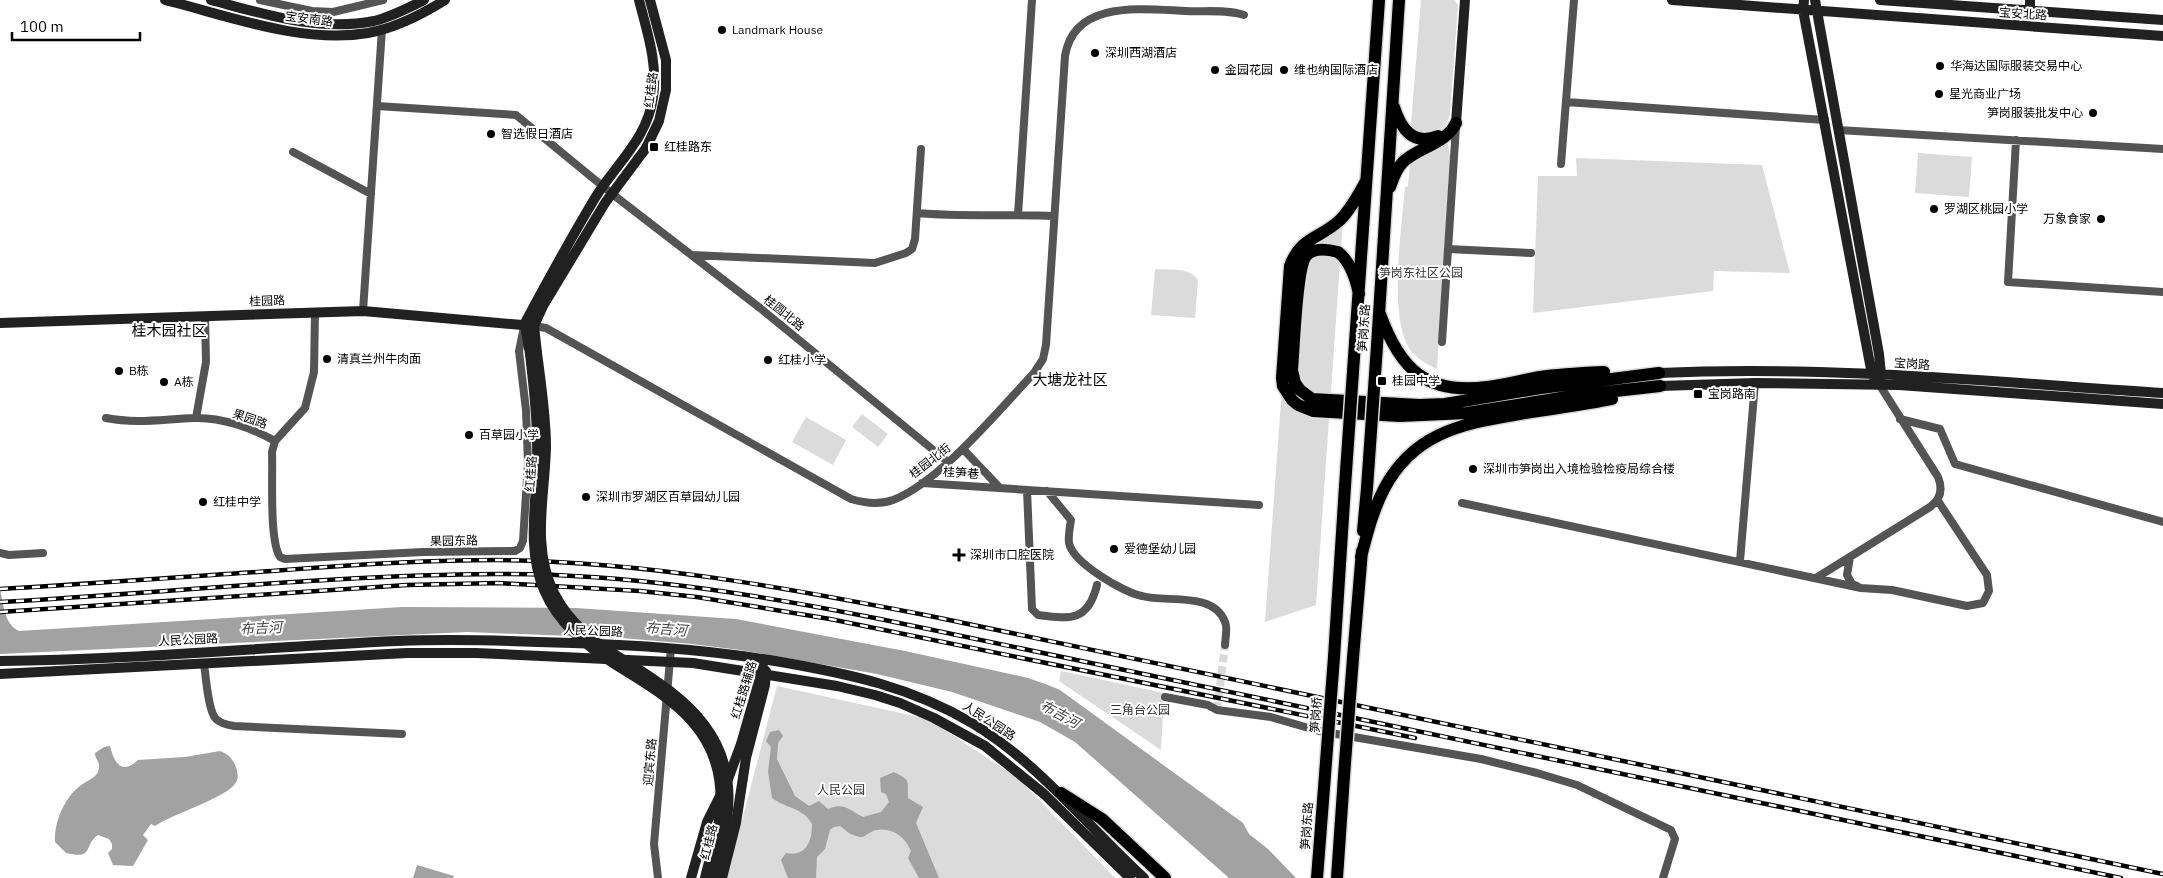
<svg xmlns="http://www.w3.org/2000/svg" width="2163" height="878" viewBox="0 0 2163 878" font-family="'IBM Plex Sans','Noto Sans SC',sans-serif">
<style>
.green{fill:#dbdbdb}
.water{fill:#a2a2a2}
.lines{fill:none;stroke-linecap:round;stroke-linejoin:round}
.street-tunnel{stroke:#d9d9d9;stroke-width:8;stroke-dasharray:8 4;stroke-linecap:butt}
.primary-casing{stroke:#dbdbdb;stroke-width:15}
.street{stroke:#545454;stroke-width:8}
.secondary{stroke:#212121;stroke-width:10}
.primary{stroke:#000;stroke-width:12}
.rail-casing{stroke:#000;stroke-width:4.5}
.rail{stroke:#fff;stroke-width:2.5;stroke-dasharray:8;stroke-linecap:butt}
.primary-bridge-casing{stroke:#dbdbdb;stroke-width:15;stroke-linecap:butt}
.secondary-bridge{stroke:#212121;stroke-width:10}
.primary-bridge{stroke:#000;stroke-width:12}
.poi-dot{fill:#000;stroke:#fff;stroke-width:2}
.labels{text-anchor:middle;stroke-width:4;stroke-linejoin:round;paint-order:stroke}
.street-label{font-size:12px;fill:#000;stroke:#fff}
.poi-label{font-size:12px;fill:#000;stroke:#fff;text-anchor:start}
.park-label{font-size:12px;fill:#323232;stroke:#fff}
.water-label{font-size:14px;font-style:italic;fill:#434343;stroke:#fff}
.quarter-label{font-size:15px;fill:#000;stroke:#fff}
</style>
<rect width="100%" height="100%" fill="#fff"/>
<path class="green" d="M 1421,0 L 1455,0 L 1458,5 L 1450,115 C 1448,120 1446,125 1442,128 C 1433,135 1414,137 1411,124 Z
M 1448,143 L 1450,157 L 1437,369 C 1428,365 1419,360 1412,352 C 1387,322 1402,227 1405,187 L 1408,186 L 1410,163 L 1441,145 Z
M 1918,153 L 1972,157 L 1969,197 L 1915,193 Z
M 1576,158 L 1762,165 L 1790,273 L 1714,271 L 1713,291 L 1533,313 L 1538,176 L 1577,176 Z
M 1343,220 L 1316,605 L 1265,622 L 1291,264 Z
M 1155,269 C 1169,270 1190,267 1198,280 L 1195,318 L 1151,315 Z
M 862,414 L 888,434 L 878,447 L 852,427 Z
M 806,417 L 846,440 L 833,465 L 792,442 Z
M 1061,671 L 1164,693 L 1161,750 L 1059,681 Z
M 777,686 L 928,719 L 1018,778 L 1115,878 L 727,878 Z"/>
<path class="water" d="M 0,590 C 4,605 4,624 19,631 L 402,607 L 576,608 L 736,619 L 905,651 L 1028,678 L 1048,685 L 1060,690 L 1217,804 L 1243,823 L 1249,834 L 1268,849 L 1296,878 L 1229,878 L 1075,742 L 1040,722 L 952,692 L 877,674 L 740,650 L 692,644 L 622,638 L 467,632 L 0,654 Z
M 779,730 L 783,736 L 778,743 L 777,759 L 795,796 L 809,806 L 819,801 L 828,809 C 844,802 849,810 863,817 L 881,812 L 889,802 L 886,794 L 881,792 L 880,778 L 894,772 C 912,781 907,781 908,798 L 923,807 L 916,823 L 939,878 L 919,878 L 908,858 L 911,851 C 905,837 893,827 876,830 C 871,831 866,836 862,837 C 853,837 846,831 840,826 L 834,827 L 830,830 L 825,849 L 817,857 L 816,878 L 788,878 L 781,860 L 786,853 C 806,857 812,842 812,824 C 804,808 785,808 772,798 L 768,772 L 771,747 L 766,741 L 770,732 Z
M 110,746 C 114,762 121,776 138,760 L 185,757 L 220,751 C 228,754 233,759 236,767 C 238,773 239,780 234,785 C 224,798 173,814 155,826 L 151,824 L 143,835 L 148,840 L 133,866 L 113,865 L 108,853 L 112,849 L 112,844 L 109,839 L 98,835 C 83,845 95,860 66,853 L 55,842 C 54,823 64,798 80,786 C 87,780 98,778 99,768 C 100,762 95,759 95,753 L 104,747 Z
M 417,865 L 454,876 L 453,878 L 413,878 Z"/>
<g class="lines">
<path class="street-tunnel" d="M 1217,710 L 1225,645"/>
<defs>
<path id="primary" d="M 1394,107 C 1401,129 1413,146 1438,136
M 1366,181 C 1359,194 1351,209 1340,220 C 1320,239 1301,236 1290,266 L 1282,378 L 1283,386 L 1292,400 L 1298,405 L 1313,411 L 1400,416 L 1467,413 L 1579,395 L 1660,386
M 1390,187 C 1393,178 1396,169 1403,162 C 1419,147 1446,144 1456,123
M 1359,294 C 1356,279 1351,262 1338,252 C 1327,249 1314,247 1306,256 C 1296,269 1294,350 1292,370 L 1295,383 L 1300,390 L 1312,399 L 1419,405 L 1445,404 L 1541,388 L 1659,373
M 1380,314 C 1400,369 1426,395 1487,387 C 1505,385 1522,380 1540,377 C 1561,374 1583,373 1604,372
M 1355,343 L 1379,0
M 1377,346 L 1399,0
M 1363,531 L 1367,488
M 1361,557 C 1367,534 1373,510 1384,489 C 1412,435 1459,424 1514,415 C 1546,409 1579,406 1612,399
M 1334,657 L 1345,486
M 1353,658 L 1362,551
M 1061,793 L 1102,819 L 1165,878
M 1317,878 L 1325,775
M 1337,878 L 1344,776"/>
</defs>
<use href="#primary" class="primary-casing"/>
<path class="street" d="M 260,0 L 312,11 L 333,12 L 383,0
M 1566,102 L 1825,120
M 377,106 L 516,115 L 611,193 L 760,308 L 948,462
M 1838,130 L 2163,149
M 2016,140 L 2008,282 L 2163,292
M 293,152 L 371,194
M 1561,164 L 1574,0
M 917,213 C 962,217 1008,214 1054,216
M 1018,215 L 1032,0
M 1448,249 L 1531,253
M 692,255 L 875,263 L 906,253 L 912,249 L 915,239 L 921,149
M 363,311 L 382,29
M 534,326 L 546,328 L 851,499 C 864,503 879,505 893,500 C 940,482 999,410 1034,373 L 1043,359 L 1046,345 L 1065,56 C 1074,0 1140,9 1186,11 C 1204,12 1227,9 1244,15
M 1442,342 L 1456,126
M 106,418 C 136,424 164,419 194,418 C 221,417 252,428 275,441 L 305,408 L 314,372 L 315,312
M 196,418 L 206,362 L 205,316
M 1900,419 L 1940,429 L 1955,464 L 2163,522
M 275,441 L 272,452 C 273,474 269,541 280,557 L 285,559 L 423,552 L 515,551 L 520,548 L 523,541 L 528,463 L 526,410 L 519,351 L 524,327
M 963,449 L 999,487
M 922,483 L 1259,505
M 1027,490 L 1032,609 L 1038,615 C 1070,619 1088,622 1097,585
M 1047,491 L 1071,520 C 1070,527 1068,536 1069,543 C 1073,563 1123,592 1142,596 C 1166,603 1214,591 1225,622 C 1228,628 1225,639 1225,645
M 1462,503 L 1861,588 L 1892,590 L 1967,606 L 1983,603 L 1989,591 L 1987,575 L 1938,501
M 0,553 L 9,555 L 43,553
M 1850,557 L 1847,575 L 1852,584 L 1857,586
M 1740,561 L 1755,383
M 1816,578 L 1930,507 C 1941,499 1943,489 1938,477 L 1879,384
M 204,664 C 206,677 208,711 216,719 C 220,723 228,725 234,726 L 402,734
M 1165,697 L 1208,705 L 1217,710 L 1271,717 L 1319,731 L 1481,759 L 1537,773 L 1577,785 L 1671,830 L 1675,839 L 1663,878
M 658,878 L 654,844 L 671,648"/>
<path class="secondary" d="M 165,0 C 229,16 302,44 368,33 C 396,28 421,15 445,0
M 211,0 C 264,14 318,32 374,21 C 391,17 408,8 424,0
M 1672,0 L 2163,36
M 1804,0 L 1803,10 L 1870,364 L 1872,374 L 1875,379
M 1815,0 L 1879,354 L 1881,374 L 1880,381
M 1880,0 L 2163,20
M 2030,11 L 2030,0
M 1456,123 L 1465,0
M 0,323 L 363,311 L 534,326
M 537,353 L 534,326 L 543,306 L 605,203 L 646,148 L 659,121 L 666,90 L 666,60 L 650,0
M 530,354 L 525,325 L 526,321 C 548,280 571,238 595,198 C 615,165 648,138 653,97 C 658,63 647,32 639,0
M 1659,373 C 1827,365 1995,382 2163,393
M 1660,386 L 1755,383 L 1899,385 L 2163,404
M 0,661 C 132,660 265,647 397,641 C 444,639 491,640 538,642 C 619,644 700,648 781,662 C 850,674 911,687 972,723 C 1040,764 1087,826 1144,878
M 0,674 L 407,653 L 476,653 L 693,663 L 837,686 L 875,695 L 900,703 L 934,718 L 985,746 L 1044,794 L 1130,878
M 691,878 L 707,822 L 727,782 L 741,744 L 763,667
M 722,878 L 736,823 L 746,758 L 765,685 L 766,671"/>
<use href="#primary" class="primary"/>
<defs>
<path id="rail" d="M 0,589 C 91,584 181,577 272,571 C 347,565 422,560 497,560 C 643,561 787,588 930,616 L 2163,874
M 0,602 C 166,593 331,575 497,574 C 626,573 754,594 880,619 L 2121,878
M 0,612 L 407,585 L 498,583 L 640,591 L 697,597 L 830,619 L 1415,738"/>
</defs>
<use href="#rail" class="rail-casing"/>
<use href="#rail" class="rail"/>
<defs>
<path id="primary-bridge" d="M 1345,486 L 1355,343
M 1367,488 L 1377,346
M 1325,775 L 1334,657
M 1344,776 L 1353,658"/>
</defs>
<use href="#primary-bridge" class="primary-bridge-casing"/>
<path class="secondary-bridge" d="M 537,353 C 541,384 546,416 546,447 C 545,496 531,546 554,593 C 570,625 597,644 627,662 C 689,700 738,739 727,819 C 725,839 718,859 713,878
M 530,354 C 534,389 538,424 537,459 C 537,504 526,547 544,590 C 558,623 586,646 616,665 C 675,701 727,733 720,812 C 718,834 710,856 705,878"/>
<use href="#primary-bridge" class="primary-bridge"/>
</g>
<g class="poi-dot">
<circle cx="722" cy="30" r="5"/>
<circle cx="1095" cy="53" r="5"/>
<circle cx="1940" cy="66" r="5"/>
<circle cx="1215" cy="70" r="5"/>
<circle cx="1284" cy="70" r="5"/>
<circle cx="1939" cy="94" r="5"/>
<circle cx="2093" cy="113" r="5"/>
<circle cx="491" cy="134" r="5"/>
<rect x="649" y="142" width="10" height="10" rx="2.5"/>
<circle cx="1934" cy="209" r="5"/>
<circle cx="2101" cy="219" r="5"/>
<circle cx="327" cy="359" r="5"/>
<circle cx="768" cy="360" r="5"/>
<circle cx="119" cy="371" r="5"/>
<rect x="1377" y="376" width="10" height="10" rx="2.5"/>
<circle cx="164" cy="382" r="5"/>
<rect x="1693" y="389" width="10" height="10" rx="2.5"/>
<circle cx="469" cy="435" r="5"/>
<circle cx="1473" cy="469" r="5"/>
<circle cx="586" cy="497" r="5"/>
<circle cx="203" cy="502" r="5"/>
<circle cx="1114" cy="549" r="5"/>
<path d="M956.5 547.5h5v5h5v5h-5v5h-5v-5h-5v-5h5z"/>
</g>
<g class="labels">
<g class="street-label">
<text transform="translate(2023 14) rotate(4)" y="4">宝安北路</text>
<text transform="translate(309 19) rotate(7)" y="4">宝安南路</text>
<text transform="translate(651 90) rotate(-83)" y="4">红桂路</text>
<text transform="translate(267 301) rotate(-2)" y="4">桂园路</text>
<text transform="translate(784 313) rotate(39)" y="4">桂圆北路</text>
<text transform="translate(1364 328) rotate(-86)" y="4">笋岗东路</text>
<text transform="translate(1912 364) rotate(4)" y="4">宝岗路</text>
<text transform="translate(250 419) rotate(19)" y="4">果园路</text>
<text transform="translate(930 461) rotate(-38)" y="4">桂园北街</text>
<text transform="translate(961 473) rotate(4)" y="4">桂笋巷</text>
<text transform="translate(531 474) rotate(-86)" y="4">红桂路</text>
<text transform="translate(454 541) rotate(-1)" y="4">果园东路</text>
<text transform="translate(593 631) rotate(2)" y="4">人民公园路</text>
<text transform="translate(188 640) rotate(-3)" y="4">人民公园路</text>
<text transform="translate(744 690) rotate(-73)" y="4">红桂路辅路</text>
<text transform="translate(1316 715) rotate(-86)" y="4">笋岗桥</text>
<text transform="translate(989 721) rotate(33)" y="4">人民公园路</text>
<text transform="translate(650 762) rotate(-85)" y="4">迎宾东路</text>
<text transform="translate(1307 826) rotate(-86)" y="4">笋岗东路</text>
<text transform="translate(709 842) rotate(-76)" y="4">红桂路</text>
</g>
<g class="poi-label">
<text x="732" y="34">Landmark House</text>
<text x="1105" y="57">深圳西湖酒店</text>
<text x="1950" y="70">华海达国际服装交易中心</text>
<text x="1225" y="74">金园花园</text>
<text x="1294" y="74">维也纳国际酒店</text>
<text x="1949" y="98">星光商业广场</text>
<text x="2083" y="117" text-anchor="end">笋岗服装批发中心</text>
<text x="501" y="138">智选假日酒店</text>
<text x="664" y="151">红桂路东</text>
<text x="1944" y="213">罗湖区桃园小学</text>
<text x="2091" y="223" text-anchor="end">万象食家</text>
<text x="337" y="363">清真兰州牛肉面</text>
<text x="778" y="364">红桂小学</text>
<text x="129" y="375">B栋</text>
<text x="1392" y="385">桂园中学</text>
<text x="174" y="386">A栋</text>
<text x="1708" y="398">宝岗路南</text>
<text x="479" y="439">百草园小学</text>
<text x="1483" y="473">深圳市笋岗出入境检验检疫局综合楼</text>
<text x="596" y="501">深圳市罗湖区百草园幼儿园</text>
<text x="213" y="506">红桂中学</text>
<text x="1124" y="553">爱德堡幼儿园</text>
<text x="970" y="559">深圳市口腔医院</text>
</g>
<g class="park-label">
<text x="1421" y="277">笋岗东社区公园</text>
<text x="1140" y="714">三角台公园</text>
<text x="841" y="794">人民公园</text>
</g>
<g class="water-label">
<text transform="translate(261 628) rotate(-3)" y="5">布吉河</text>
<text transform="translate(666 629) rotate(5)" y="5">布吉河</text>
<text transform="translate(1060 714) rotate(29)" y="5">布吉河</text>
</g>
<g class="quarter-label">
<text x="169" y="336">桂木园社区</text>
<text x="1070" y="385">大塘龙社区</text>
</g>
</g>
<path d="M12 32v8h128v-8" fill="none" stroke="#000000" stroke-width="2.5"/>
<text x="20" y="32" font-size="15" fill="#000000" stroke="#ffffff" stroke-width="4" paint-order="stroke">100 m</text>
</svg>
